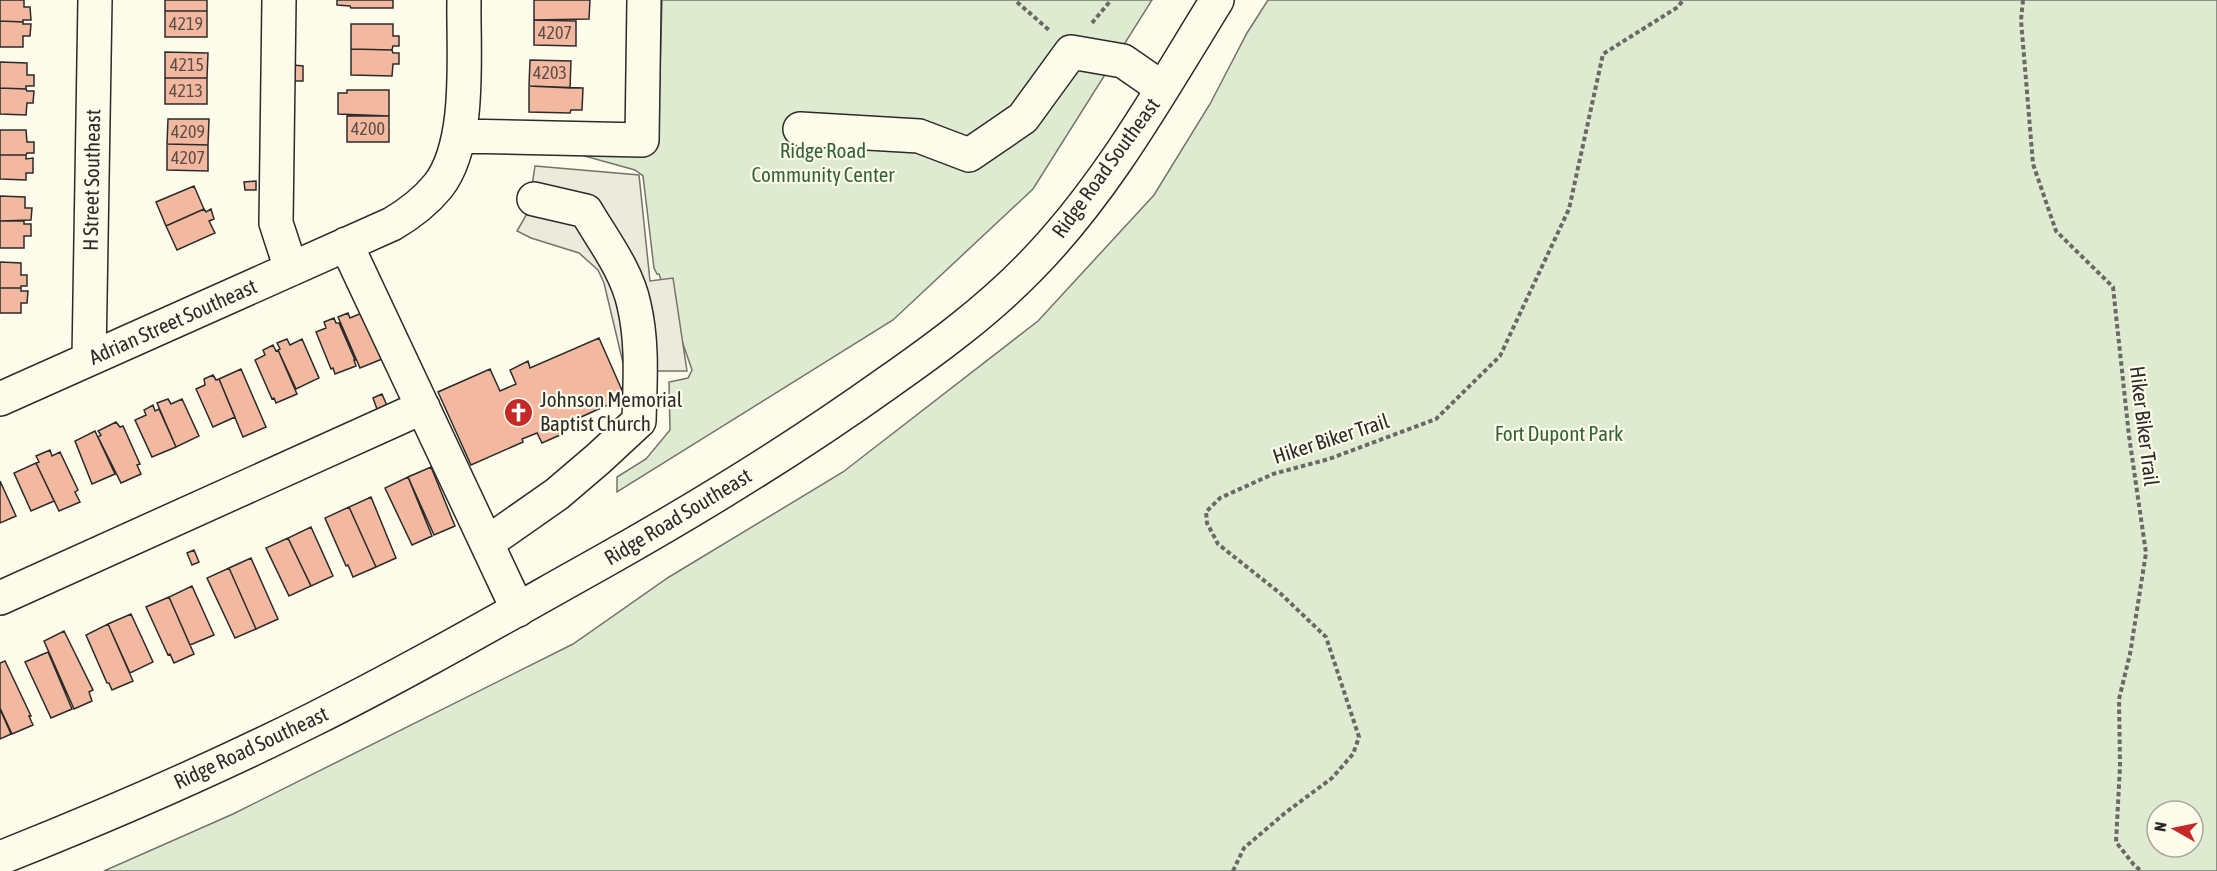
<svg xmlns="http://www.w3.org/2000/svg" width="2217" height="871" viewBox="0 0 2217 871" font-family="'Asap Condensed',sans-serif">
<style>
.green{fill:#deebd1;stroke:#74746e;stroke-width:1.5;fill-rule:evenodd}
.parking{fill:#eceadb;stroke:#74746e;stroke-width:1.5}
.building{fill:#f2b8a0;stroke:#2b2b2b;stroke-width:1.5}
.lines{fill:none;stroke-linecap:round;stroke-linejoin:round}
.minor-casing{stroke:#2b2b2b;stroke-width:36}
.major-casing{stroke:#2b2b2b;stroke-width:36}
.path{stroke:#6a6964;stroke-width:4;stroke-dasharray:4.5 3;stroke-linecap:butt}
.minor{stroke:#fdfbea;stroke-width:33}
.major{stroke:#fdfbea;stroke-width:33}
.labels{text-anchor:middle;stroke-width:4.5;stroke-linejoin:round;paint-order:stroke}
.number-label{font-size:18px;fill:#5d4e48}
.park-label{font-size:21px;fill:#34623c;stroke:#fdfbea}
.street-label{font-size:21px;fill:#2b2b2b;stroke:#fdfbea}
.poi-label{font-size:21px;fill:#2b2b2b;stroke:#fdfbea;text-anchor:start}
</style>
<rect width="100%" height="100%" fill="#fdfbea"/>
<path class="green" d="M 662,0 L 1152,0 L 1033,189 L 893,320 L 617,492 L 617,477 L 646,459 L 670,430 L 669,382 L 688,378 L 692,370 L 659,274 L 657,274 L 654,268 L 643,176 L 635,170 L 581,155 L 626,142 L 658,144 Z
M 1268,0 L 2217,0 L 2217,871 L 104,871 L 233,814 L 573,644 L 669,577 L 843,472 L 1038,321 L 1154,195 L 1210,104 L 1247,33 ZM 2157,811 L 2193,811 L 2193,847 L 2157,847 Z"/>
<path class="parking" d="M 535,166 L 639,175 L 650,281 L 673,278 L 687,371 L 656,371 L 624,367 L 604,283 L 598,270 L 579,253 L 531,238 L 517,231 L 528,212 Z"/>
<path class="building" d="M 0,0 L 24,0 L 24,7 L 30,7 L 31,20 L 23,20 L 23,22 L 0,21 Z
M 165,0 L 207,0 L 207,11 L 165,11 Z
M 337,0 L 393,0 L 393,8 L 351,8 L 350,6 L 337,5 Z
M 534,0 L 590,0 L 589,19 L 534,20 Z
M 165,11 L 207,11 L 207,37 L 165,37 Z
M 534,20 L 576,21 L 576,46 L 534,45 Z
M 0,21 L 23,22 L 23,24 L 31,24 L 30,36 L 23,36 L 23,47 L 0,47 Z
M 351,24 L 393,24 L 393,36 L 399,36 L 399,46 L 393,46 L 392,50 L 351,49 Z
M 351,49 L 392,50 L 393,53 L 399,53 L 399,64 L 393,64 L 392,76 L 351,75 Z
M 165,52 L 208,53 L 207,78 L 165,78 Z
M 530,60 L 571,61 L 570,88 L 529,86 Z
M 0,62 L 27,63 L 27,75 L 34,75 L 34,86 L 26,86 L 26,89 L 0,88 Z
M 293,65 L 303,66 L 303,81 L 293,81 Z
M 165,78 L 207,78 L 207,104 L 165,104 Z
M 529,86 L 583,88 L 582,110 L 571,110 L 570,113 L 529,112 Z
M 0,88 L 26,89 L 27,91 L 34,91 L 33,103 L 27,103 L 26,115 L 0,114 Z
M 347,90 L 389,90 L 389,116 L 338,114 L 338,93 L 347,93 Z
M 347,116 L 389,116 L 389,142 L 347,142 Z
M 168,119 L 209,119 L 208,145 L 167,144 Z
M 0,130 L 26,130 L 27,142 L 34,142 L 34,153 L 27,153 L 26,155 L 0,155 Z
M 167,144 L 208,145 L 208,171 L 167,170 Z
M 0,155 L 26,155 L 26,159 L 33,158 L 33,173 L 26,173 L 26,180 L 0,179 Z
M 256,181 L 256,190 L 245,190 L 244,182 Z
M 194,186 L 204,209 L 166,226 L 156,202 Z
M 0,196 L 25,197 L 25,208 L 32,208 L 31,220 L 0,221 Z
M 204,209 L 206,212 L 211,209 L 214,219 L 209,221 L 215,233 L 177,250 L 166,226 Z
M 0,221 L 24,221 L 24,224 L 31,224 L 31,236 L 24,236 L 24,248 L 0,248 Z
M 0,262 L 21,263 L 21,275 L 27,275 L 27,286 L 21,286 L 21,288 L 0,288 Z
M 0,288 L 21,288 L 21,291 L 28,291 L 27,303 L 21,303 L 21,313 L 0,313 Z
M 364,312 L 382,359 L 360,368 L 338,317 L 348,313 L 350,318 Z
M 334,318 L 336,323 L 339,323 L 355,360 L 354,360 L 356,366 L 335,374 L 333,368 L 331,369 L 316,332 L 326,328 L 324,322 Z
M 599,338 L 625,397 L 557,428 L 560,435 L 542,443 L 537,433 L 522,439 L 523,442 L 471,465 L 438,392 L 490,369 L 500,391 L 516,384 L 510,370 L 528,361 L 530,368 Z
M 287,339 L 290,345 L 302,339 L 319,378 L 296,389 L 278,350 L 280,349 L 277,343 Z
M 273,345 L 276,351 L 278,350 L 297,394 L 276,403 L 274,398 L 272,399 L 255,360 L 265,355 L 263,350 Z
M 241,369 L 266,427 L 243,437 L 219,379 Z
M 213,375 L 216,380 L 219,379 L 235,417 L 213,427 L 196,389 L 205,385 L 204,379 Z
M 382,394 L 388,408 L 378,412 L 373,398 Z
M 168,399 L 171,404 L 182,399 L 199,436 L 176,447 L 157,403 Z
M 153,405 L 155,411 L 159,409 L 176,447 L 152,457 L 135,420 L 146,415 L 144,410 Z
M 116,422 L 120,427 L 123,426 L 140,464 L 137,465 L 141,474 L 121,483 L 98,437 L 101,435 L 98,431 Z
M 95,431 L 115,474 L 92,484 L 75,441 Z
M 50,450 L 52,456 L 60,452 L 78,490 L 75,492 L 80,502 L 59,511 L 36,463 L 39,462 L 36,456 Z
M 36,463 L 54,501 L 31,511 L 14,473 Z
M 431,467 L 455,526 L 434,535 L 408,477 Z
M 408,477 L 432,536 L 412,545 L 385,488 Z
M 0,481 L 16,516 L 0,523 Z
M 371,497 L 396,558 L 376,567 L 349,507 Z
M 349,507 L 376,567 L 353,577 L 348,565 L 346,566 L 325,518 Z
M 311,527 L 333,576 L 311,586 L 288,538 Z
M 288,538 L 311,586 L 289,596 L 266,548 Z
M 194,550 L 199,562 L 192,565 L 187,553 Z
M 251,558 L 278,619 L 256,629 L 229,568 Z
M 229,568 L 256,629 L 235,638 L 207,578 Z
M 192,586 L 214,635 L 190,645 L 169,597 Z
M 169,597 L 194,654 L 174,663 L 170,654 L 168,655 L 146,607 Z
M 131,614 L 153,662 L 130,673 L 108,624 Z
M 108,624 L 133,681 L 112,690 L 109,683 L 107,683 L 86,635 Z
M 64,631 L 93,690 L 89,692 L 92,701 L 74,709 L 44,641 Z
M 48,652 L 72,709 L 51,718 L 25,662 Z
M 5,661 L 31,716 L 29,716 L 33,725 L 12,734 L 0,708 L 0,663 Z
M 0,709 L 11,734 L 0,739 Z"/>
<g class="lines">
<defs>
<path id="minor" d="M 279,0 L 276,223 L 291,269
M 800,129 L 919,136 L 969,155 L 1023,118 L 1071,52 L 1123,61 L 1162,88
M 459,136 L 642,140 L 644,0
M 346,244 L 518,610
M 89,359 L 95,0
M 0,399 L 392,224 C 409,214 425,202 438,186 C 472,143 463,53 464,0
M 487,543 L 557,494 L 598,459 L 639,421 C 640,382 643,343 634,305 C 627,271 603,240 586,211 L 534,199
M 0,598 L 423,407"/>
<path id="major" d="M 0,858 C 106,816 212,770 314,719 C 412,670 507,615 602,562 C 700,507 796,448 887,383 C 937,348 986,312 1029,268 C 1106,190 1160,92 1217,0"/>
</defs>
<use href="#minor" class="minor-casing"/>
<use href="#major" class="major-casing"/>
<path class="path" d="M 2023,0 L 2021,20 L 2033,164 L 2056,231 L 2113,287 L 2129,436 L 2146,553 L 2130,654 L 2119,699 L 2120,766 L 2116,842 L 2134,865 L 2141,871
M 1017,2 L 1049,30
M 1092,23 L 1111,0
M 1233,871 L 1244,848 L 1285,813 L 1332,778 L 1353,754 L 1359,737 L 1326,637 L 1281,594 L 1218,544 L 1207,523 L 1206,512 L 1220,498 L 1273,474 L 1329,459 L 1436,419 L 1500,356 L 1569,209 L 1603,54 L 1678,7 L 1683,0"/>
<use href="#minor" class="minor"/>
<use href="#major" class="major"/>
</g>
<defs>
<symbol id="church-disc" viewBox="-11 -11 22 22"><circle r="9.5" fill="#c62828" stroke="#fdfbea"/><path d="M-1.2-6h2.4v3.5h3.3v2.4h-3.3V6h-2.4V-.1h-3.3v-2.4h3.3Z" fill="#fff"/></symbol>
</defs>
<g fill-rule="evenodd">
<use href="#church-disc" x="502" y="396" width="33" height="33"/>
</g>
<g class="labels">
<g class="number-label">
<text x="186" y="30">4219</text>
<text x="555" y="39">4207</text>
<text x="187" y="71">4215</text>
<text x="550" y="79">4203</text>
<text x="186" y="97">4213</text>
<text x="368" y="135">4200</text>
<text x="188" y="138">4209</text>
<text x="188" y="164">4207</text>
</g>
<g class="park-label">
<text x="823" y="158">Ridge Road<tspan x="823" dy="24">Community Center</tspan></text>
<text x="1559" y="441">Fort Dupont Park</text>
</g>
<g class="street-label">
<text transform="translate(1106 168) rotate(-54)" y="7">Ridge Road Southeast</text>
<text transform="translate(92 180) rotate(-89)" y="7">H Street Southeast</text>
<text transform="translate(173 322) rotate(-24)" y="7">Adrian Street Southeast</text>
<text transform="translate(2144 426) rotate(83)" y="7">Hiker Biker Trail</text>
<text transform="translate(1331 439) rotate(-18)" y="7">Hiker Biker Trail</text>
<text transform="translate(678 517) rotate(-31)" y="7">Ridge Road Southeast</text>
<text transform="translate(251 748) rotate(-25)" y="7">Ridge Road Southeast</text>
</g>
<g class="poi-label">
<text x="540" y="407">Johnson Memorial<tspan x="540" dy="24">Baptist Church</tspan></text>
</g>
</g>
<g transform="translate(2175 829) rotate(279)"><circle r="28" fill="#fdfbea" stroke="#a9a89e" stroke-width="1.5"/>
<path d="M0-4.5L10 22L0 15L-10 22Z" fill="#c62828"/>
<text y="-9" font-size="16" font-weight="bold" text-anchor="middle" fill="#2b2b2b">N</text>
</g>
</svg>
